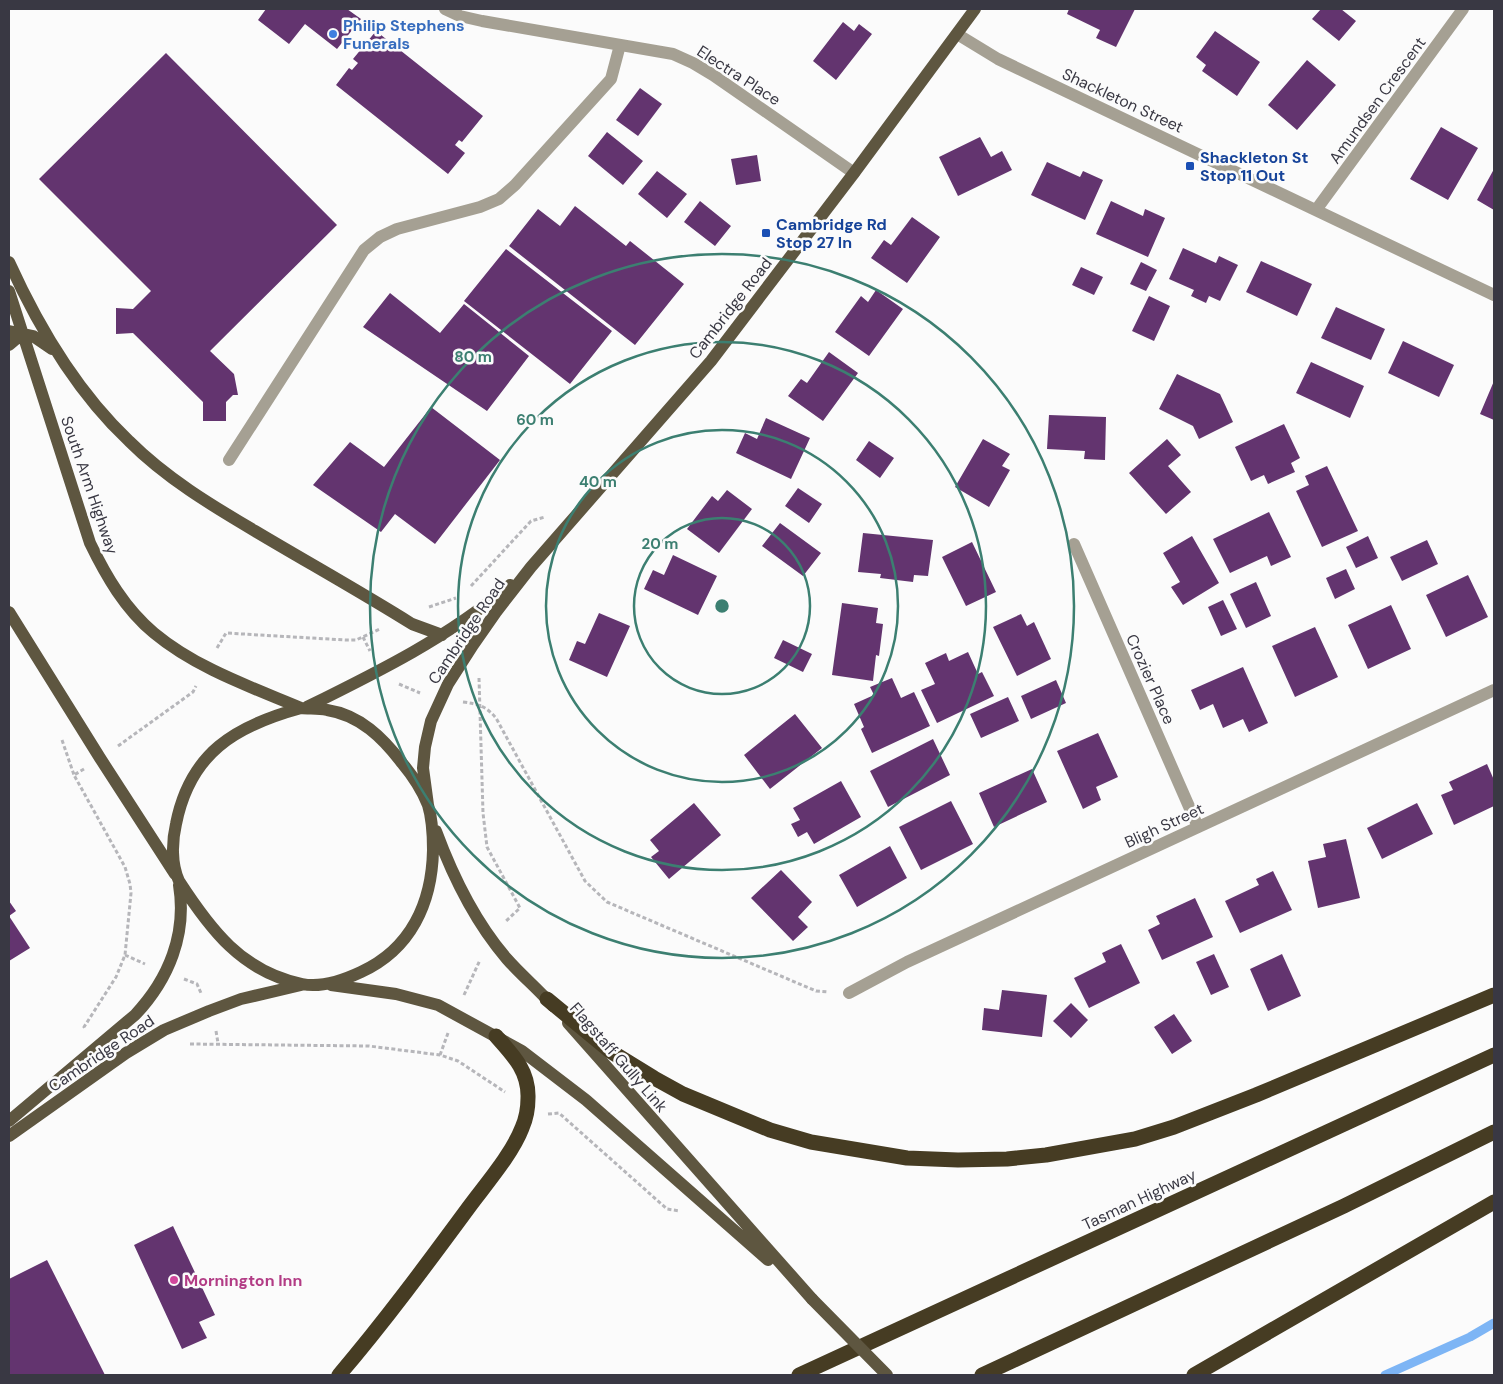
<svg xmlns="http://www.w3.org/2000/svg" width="1503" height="1384" viewBox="0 0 1503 1384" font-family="'DM Sans',sans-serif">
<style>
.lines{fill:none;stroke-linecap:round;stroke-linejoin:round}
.stream{stroke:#7db5f5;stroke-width:9}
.building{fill:#63346f}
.path{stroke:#b6b6ba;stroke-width:3;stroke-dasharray:4 2.5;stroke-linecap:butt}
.minor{stroke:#a5a093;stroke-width:12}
.major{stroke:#5e5640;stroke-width:12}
.highway{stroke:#463c23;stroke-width:15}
.major-bridge{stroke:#5e5640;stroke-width:12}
.ring{fill:none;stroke:#3c7f71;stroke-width:2.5}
.shop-dot{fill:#3f7fe0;stroke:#fbfbfb;stroke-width:2}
.transit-dot{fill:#1a4fb4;stroke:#fbfbfb;stroke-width:2}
.hotel-dot{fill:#d1479c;stroke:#fbfbfb;stroke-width:2}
.labels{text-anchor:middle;stroke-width:5;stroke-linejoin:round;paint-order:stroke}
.shop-label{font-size:16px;font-weight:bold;fill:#366cbe;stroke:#fbfbfb;text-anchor:start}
.street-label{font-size:16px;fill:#393843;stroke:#fbfbfb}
.transit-label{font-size:16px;font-weight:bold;fill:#164399;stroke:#fbfbfb;text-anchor:start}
.hotel-label{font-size:16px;font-weight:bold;fill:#b23c85;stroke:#fbfbfb;text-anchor:start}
.centre{fill:#3c7f71;stroke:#fbfbfb;stroke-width:2.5}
.ring-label{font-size:15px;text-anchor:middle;font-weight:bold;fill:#3c7f71;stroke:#fbfbfb;stroke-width:5;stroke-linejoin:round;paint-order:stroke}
</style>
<rect width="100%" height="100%" fill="#fbfbfb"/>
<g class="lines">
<path class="stream" d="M 1385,1375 L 1470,1337 L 1494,1323"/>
</g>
<path class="building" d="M 266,9 L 347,9 L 361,19 L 337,49 L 305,24 L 289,44 L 258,20 Z
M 1069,9 L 1135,9 L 1116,47 L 1096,38 L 1100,30 L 1067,14 Z
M 1321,9 L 1341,9 L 1356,21 L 1339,41 L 1312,19 Z
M 843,22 L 854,31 L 859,24 L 872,34 L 836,80 L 813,61 Z
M 376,31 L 483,116 L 462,142 L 459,140 L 455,145 L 465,153 L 448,174 L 336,85 L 349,68 L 352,70 L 358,63 L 353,59 Z
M 1215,31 L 1260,62 L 1237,96 L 1202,71 L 1206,65 L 1196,57 Z
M 166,53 L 337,225 L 210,351 L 234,374 L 238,395 L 233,395 L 226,402 L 226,421 L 203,421 L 203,402 L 133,333 L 116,334 L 116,308 L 133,309 L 151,291 L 39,179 Z
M 1307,60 L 1336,85 L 1297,130 L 1268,105 Z
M 640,88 L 662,104 L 638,136 L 616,120 Z
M 1441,127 L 1478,148 L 1448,200 L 1410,179 Z
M 607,132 L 643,161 L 623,185 L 588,156 Z
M 980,137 L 991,157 L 1002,151 L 1012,170 L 958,196 L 939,157 Z
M 757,155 L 761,181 L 736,185 L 731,159 Z
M 1047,162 L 1080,177 L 1083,171 L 1103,180 L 1085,220 L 1031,195 Z
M 1494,169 L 1494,210 L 1477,200 Z
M 657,171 L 687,194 L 667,218 L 638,194 Z
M 700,201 L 731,226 L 715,246 L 684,222 Z
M 1111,201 L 1143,216 L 1145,209 L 1165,218 L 1148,257 L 1096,234 Z
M 575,206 L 626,246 L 630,241 L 684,284 L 635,345 L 509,246 L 538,209 L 560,226 Z
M 912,217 L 940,237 L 907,283 L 871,258 L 884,240 L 891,245 Z
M 1183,248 L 1216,263 L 1219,256 L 1238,265 L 1220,301 L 1209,296 L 1206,303 L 1191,296 L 1194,290 L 1169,279 Z
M 506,249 L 612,331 L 570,384 L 464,301 Z
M 1261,261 L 1312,284 L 1297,316 L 1246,292 Z
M 1141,262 L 1157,270 L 1146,291 L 1130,284 Z
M 1081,267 L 1103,277 L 1094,295 L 1072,285 Z
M 876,290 L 903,309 L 869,356 L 835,332 L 861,296 L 868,302 Z
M 390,293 L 440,333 L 464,304 L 529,356 L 487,411 L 363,327 Z
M 1149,296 L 1170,306 L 1154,341 L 1132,331 Z
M 1336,307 L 1385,329 L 1371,360 L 1321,338 Z
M 1403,341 L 1454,365 L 1439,397 L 1388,373 Z
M 829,352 L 858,373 L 823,421 L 788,396 L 801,379 L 807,383 Z
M 1311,362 L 1364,386 L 1350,418 L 1296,393 Z
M 1177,374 L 1220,394 L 1233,422 L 1199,439 L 1193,426 L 1159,409 Z
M 1494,381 L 1494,420 L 1480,414 Z
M 431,407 L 500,460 L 435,544 L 395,514 L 381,532 L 313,485 L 350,442 L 384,467 Z
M 1049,415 L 1106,417 L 1105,460 L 1084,459 L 1085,451 L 1047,449 Z
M 766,418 L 810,438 L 791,479 L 736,453 L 745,433 L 757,439 Z
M 1284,424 L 1300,458 L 1291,463 L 1295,472 L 1268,484 L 1264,475 L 1251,481 L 1235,447 Z
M 983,439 L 1010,454 L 1002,466 L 1010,470 L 989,507 L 955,487 Z
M 1167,439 L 1181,455 L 1168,466 L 1191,492 L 1166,514 L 1129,473 Z
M 869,441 L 894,458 L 880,478 L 856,460 Z
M 1327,466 L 1358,531 L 1322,547 L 1296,491 L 1309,485 L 1305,476 Z
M 798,488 L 822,504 L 809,523 L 785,506 Z
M 727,490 L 752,509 L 719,553 L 687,529 L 712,496 L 718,501 Z
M 1269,512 L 1291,557 L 1271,566 L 1267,556 L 1230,573 L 1213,539 Z
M 780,523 L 821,553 L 803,576 L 762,546 Z
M 863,533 L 933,540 L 928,576 L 914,575 L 913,582 L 880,578 L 881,574 L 858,572 Z
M 1192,536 L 1219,583 L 1183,605 L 1171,587 L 1180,582 L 1163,553 Z
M 1368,536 L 1378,558 L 1356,568 L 1346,547 Z
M 1427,540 L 1438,564 L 1402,581 L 1390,557 Z
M 972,542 L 996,592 L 966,606 L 942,557 Z
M 673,555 L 717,576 L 698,615 L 644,589 L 653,570 L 664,575 Z
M 1346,569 L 1355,589 L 1335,599 L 1326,578 Z
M 1468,575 L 1488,617 L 1446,637 L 1426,595 Z
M 1256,582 L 1271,616 L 1246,628 L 1230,594 Z
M 1223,600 L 1237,629 L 1221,636 L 1208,607 Z
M 842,603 L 878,608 L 876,623 L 883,624 L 879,656 L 876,655 L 873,681 L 832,675 Z
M 1391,605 L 1411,649 L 1368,669 L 1348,625 Z
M 599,613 L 630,626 L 607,677 L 569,660 L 577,641 L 585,644 Z
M 1021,614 L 1027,626 L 1034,622 L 1051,659 L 1017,676 L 993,627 Z
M 1315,627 L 1338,677 L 1295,697 L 1272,646 Z
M 783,640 L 812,654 L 803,672 L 774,658 Z
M 968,652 L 978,674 L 982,672 L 994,696 L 937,723 L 921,690 L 935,684 L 925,663 L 946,653 L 949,661 Z
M 1243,667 L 1268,723 L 1249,732 L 1243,719 L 1223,728 L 1213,704 L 1200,710 L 1191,690 Z
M 892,678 L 901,698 L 914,692 L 930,726 L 872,753 L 861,729 L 864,727 L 854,704 L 874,695 L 870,687 Z
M 1056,680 L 1066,703 L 1031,719 L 1021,696 Z
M 1008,697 L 1019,721 L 981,738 L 970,714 Z
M 795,714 L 822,748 L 770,789 L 744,755 Z
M 1098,733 L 1118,777 L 1096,787 L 1101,800 L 1083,809 L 1057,751 Z
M 933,739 L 950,775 L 888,807 L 870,771 Z
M 1487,764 L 1494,780 L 1494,806 L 1454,825 L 1441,795 L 1453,790 L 1449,782 Z
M 1032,769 L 1047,802 L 994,827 L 979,793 Z
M 841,781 L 861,817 L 814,844 L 807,832 L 798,837 L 791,824 L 800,820 L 793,808 Z
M 951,801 L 973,844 L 921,870 L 899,827 Z
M 694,803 L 721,835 L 669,879 L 651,857 L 659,851 L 650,840 Z
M 1417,803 L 1433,834 L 1382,859 L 1367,828 Z
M 1346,839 L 1360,898 L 1318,908 L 1308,861 L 1326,857 L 1323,844 Z
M 890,846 L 907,878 L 857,907 L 839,875 Z
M 781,870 L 812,902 L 798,917 L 808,927 L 793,941 L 751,898 Z
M 1273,871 L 1292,910 L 1240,933 L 1225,901 L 1259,885 L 1256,879 Z
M 1195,898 L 1213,937 L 1162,960 L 1148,930 L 1160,924 L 1156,916 Z
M 9,901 L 16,911 L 9,916 L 30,948 L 9,961 Z
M 1121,944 L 1140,983 L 1089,1008 L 1074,978 L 1106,962 L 1102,953 Z
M 1214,954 L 1229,987 L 1211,995 L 1196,962 Z
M 1282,954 L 1301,996 L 1268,1011 L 1250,969 Z
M 1002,990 L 1047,995 L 1042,1037 L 982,1030 L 984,1008 L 999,1010 Z
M 1071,1003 L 1088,1020 L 1071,1038 L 1053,1021 Z
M 1174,1014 L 1192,1041 L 1172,1054 L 1154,1027 Z
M 173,1226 L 215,1315 L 199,1322 L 207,1338 L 182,1349 L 134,1245 Z
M 47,1260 L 105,1375 L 9,1375 L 9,1279 Z"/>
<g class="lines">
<path class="path" d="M 471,586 L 531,521 L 545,517
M 429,607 L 456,598
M 363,637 L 370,651
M 217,648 L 226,633 L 345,640 L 356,640 L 380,629
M 479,678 L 483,813 L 487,847 L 520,908 L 505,922
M 399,684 L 420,693
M 463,702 C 478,704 486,706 496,718 L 585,881 L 607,902 L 816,991 L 828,992
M 62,740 L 74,775
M 118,746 L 193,692 L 196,686
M 84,769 L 74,775 L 125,867 L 130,884 L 131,893 L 125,955 L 116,977 L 84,1027 L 85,1029
M 125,955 L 145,964
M 184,979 L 197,984 L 201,993
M 464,995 L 480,960
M 216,1031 L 218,1043
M 190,1044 L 369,1046 L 440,1055 L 458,1061 L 505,1092
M 440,1055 L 448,1033
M 548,1114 L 559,1113 L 667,1209 L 680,1211"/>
<path class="minor" d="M 445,9 L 460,16 L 482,21 L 673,54 L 693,63 L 713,75 L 854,173
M 957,34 L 998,59 L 1494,295
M 1316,210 L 1463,9
M 229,460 L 364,250 L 380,237 L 397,229 L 480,207 L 499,199 L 515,185 L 611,79 L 620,45
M 1074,544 L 1198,827
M 849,993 L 907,962 L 1494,690"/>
<path class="major" d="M 9,262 C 38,326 78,393 129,441 C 166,478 211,505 255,531 C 307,562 361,592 412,624 L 442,635
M 9,291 L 90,543 C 106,576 125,609 154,633 C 196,668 251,687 301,708
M 9,331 L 33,336 L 52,349
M 9,345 L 22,334
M 9,612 L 100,758 L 175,874
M 307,707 C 378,672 449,637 510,585
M 301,708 C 309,709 318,708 327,710 C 360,715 383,738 402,763 C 412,775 422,790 428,805 C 432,818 433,835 433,850 C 432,903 411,949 361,972 C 344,980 321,988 302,984 C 242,972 210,929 179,881 C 171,864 172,841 176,824 C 190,753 235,726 301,708 Z
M 428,805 L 423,768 L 425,747 L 431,721 L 448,684 L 473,645 L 496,612 L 531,567 L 711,361 L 854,173 L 975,9
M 436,831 C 453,877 475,922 507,959 C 521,975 538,989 553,1006
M 331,985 L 396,994 L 438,1005 L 522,1051 L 586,1100 L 768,1260
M 568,1023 L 812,1299
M 9,1121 L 135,1015 C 169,979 187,934 179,885
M 9,1136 L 126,1053 L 164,1030 L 209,1011 L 241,999 L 301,985"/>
<path class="highway" d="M 547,999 L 610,1051 L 654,1078 L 683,1094 L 770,1130 L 811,1142 L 907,1158 L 958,1160 L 1007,1159 L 1046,1155 L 1135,1139 L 1174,1127 L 1256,1095 L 1494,995
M 339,1375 C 385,1321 427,1264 469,1207 C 486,1184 512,1154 522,1128 C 526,1119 528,1108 528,1098 C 529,1071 513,1055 496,1036
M 799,1375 L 1494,1055
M 982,1375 L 1344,1206 L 1494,1132
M 1194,1375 L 1494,1202"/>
<path class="major-bridge" d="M 812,1299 L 887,1375"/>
</g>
<g class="ring">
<circle cx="722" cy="606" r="88"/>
<circle cx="722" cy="606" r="176"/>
<circle cx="722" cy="606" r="264"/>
<circle cx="722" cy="606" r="352"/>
</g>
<circle class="shop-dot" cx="333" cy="34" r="5"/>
<g class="transit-dot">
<rect x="1185" y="161" width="10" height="10" rx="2.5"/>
<rect x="761" y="228" width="10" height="10" rx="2.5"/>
</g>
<circle class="hotel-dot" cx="174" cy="1280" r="5"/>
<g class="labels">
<g class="shop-label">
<text x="343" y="31">Philip Stephens<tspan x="343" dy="18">Funerals</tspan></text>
</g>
<g class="street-label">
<text transform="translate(739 75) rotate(33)" y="6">Electra Place</text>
<text transform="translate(1123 100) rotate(25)" y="6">Shackleton Street</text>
<text transform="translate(1377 100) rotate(-54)" y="6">Amundsen Crescent</text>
<text transform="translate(730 308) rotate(-52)" y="6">Cambridge Road</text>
<text transform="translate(90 485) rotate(71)" y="6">South Arm Highway</text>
<text transform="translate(466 631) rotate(-56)" y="6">Cambridge Road</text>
<text transform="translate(1151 679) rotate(66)" y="6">Crozier Place</text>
<text transform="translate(1164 825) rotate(-25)" y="6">Bligh Street</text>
<text transform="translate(101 1053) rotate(-34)" y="6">Cambridge Road</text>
<text transform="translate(619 1057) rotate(49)" y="6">Flagstaff Gully Link</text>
<text transform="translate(1139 1199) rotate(-25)" y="6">Tasman Highway</text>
</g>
<g class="transit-label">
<text x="1200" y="163">Shackleton St<tspan x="1200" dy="18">Stop 11 Out</tspan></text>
<text x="776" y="230">Cambridge Rd<tspan x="776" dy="18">Stop 27 In</tspan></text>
</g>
<g class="hotel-label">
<text x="184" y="1286">Mornington Inn</text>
</g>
</g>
<circle cx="722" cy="606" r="8" class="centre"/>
<g class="ring-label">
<text x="473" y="362">80 m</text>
<text x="535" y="425">60 m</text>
<text x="598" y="487">40 m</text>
<text x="660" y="549">20 m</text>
</g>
<rect width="1503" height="1384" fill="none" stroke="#393843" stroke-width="20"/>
</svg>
